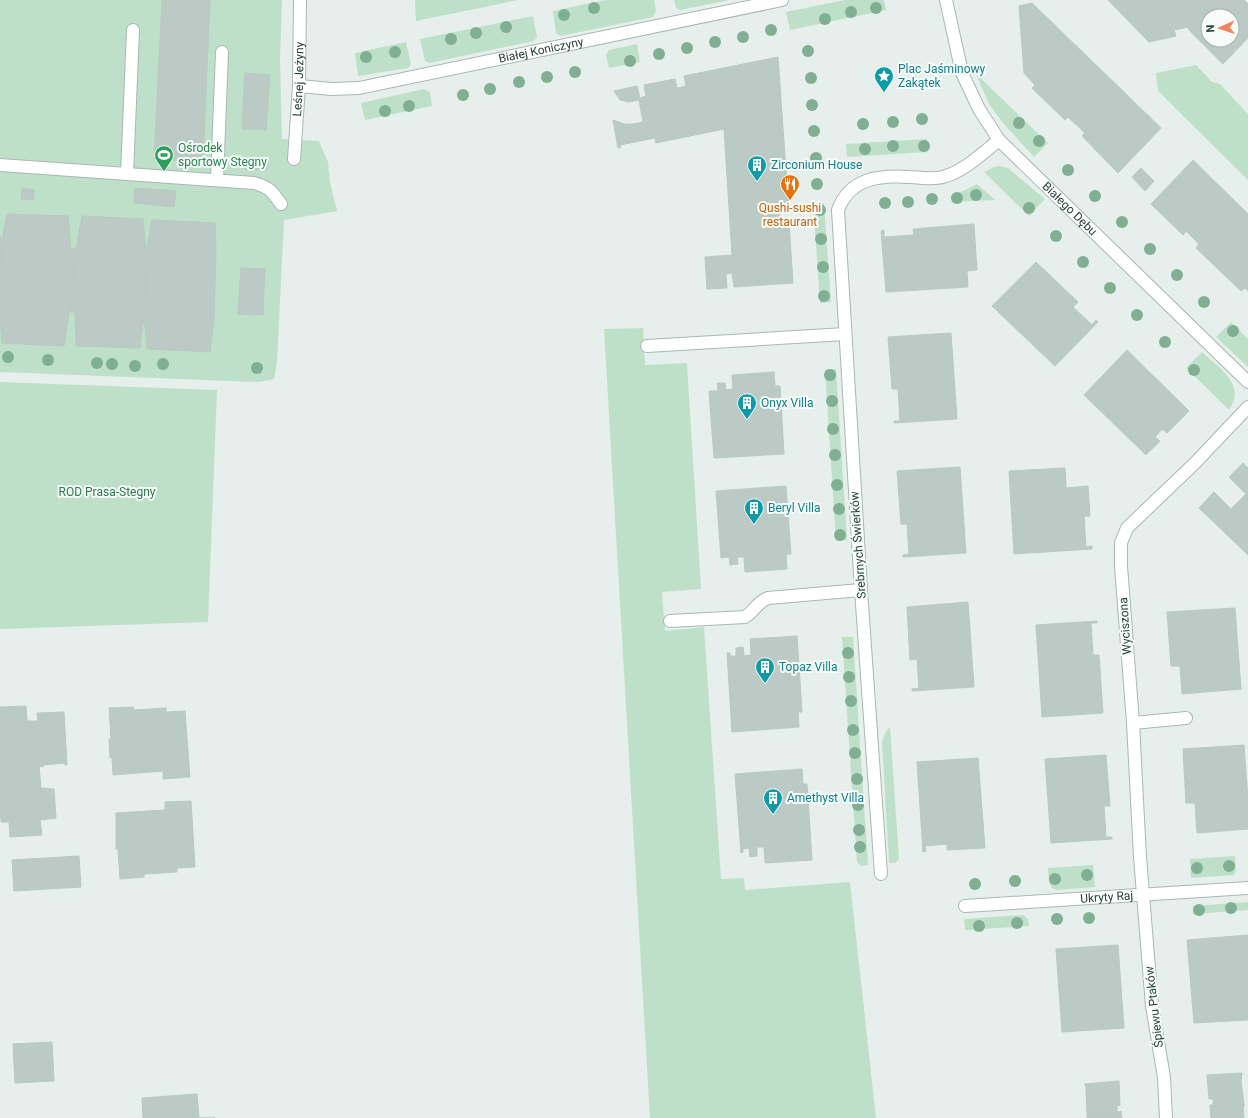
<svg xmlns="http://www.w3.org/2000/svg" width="1248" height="1118" viewBox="0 0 1248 1118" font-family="Roboto,sans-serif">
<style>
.green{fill:#bfe0c8}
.building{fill:#bbcac4;stroke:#b8c9c2;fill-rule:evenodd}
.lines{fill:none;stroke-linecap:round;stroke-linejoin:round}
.lane-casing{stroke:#a8b8b2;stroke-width:14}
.street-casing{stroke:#a8b8b2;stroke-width:14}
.lane{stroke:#fff;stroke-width:12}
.street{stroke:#fff;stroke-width:12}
.tree{fill:#80af93}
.labels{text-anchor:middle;stroke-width:4;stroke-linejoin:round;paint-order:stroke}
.street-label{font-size:12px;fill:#24423a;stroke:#f7fbf9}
.culture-label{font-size:12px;fill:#0d838f;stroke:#f7fbf9;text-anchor:start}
.leisure-label{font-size:12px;fill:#27864d;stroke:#f7fbf9;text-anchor:start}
.food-label{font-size:12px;fill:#c56008;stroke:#f7fbf9}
.park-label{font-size:12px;fill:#2d7a4b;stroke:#f7fbf9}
</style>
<rect width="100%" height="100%" fill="#e6efeb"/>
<path class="green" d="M 0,0 L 282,0 L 280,60 L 282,139 L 319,141 L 328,162 L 330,182 L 337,211 L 284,220 L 277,362 L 274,379 L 259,382 L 0,372 Z
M 415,0 L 518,0 L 416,21 Z
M 605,0 L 654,0 L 656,11 L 653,17 L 561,36 L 556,33 L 553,11 Z
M 674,0 L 730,0 L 680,10 L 676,8 Z
M 845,0 L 884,0 L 886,10 L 790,30 L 786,12 Z
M 533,16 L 537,37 L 534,41 L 429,63 L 425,61 L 420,39 Z
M 406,42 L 411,64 L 408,68 L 358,76 L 355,53 Z
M 637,44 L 640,62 L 609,68 L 606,55 L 609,50 Z
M 1196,65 L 1212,82 L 1220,84 L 1248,114 L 1248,180 L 1158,91 L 1156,73 Z
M 976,74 L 1048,143 L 1034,157 L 1003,123 L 989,104 Z
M 424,89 L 430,92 L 432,106 L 365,120 L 361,103 Z
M 927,139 L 927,152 L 847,157 L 846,144 Z
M 999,166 L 1008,168 L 1045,199 L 1029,216 L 984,172 L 994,167 Z
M 977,184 L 995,200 L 952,202 L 951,196 L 963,191 Z
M 824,203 L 831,302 L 820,303 L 813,204 Z
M 1231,322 L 1248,339 L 1248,367 L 1216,337 Z
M 643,328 L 645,365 L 687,363 L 701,589 L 662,592 L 665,631 L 704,627 L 721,879 L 744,878 L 745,890 L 850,882 L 876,1118 L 650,1118 L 604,329 Z
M 1202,352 C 1219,368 1247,385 1229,410 L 1186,368 Z
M 825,369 L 836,369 L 847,540 L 836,541 Z
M 0,382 L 217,390 L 208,622 L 0,629 Z
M 842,637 L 853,637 L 868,865 L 861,866 L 857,862 Z
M 890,727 L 899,859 L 895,863 L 889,863 L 882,742 L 886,731 Z
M 1235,856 L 1236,869 L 1234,875 L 1191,878 L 1190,859 Z
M 1093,865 L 1095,887 L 1057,890 L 1053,889 L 1049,883 L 1048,868 Z
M 1248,902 L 1248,910 L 1193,914 L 1193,906 Z
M 1023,915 L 1028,919 L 1029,926 L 965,930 L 964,919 Z"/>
<path class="building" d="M 162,0 L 210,0 L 203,162 L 154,159 Z
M 1108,0 L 1244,0 L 1248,4 L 1248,38 L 1223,64 L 1189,30 L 1188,27 L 1174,30 L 1176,36 L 1149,42 ZM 1208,16 L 1232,16 L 1232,40 L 1208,40 Z
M 1032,3 L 1161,128 L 1118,173 L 1082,136 L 1085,133 L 1068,117 L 1065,120 L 1032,88 L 1035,85 L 1024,73 L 1019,6 Z
M 778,57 L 789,212 L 780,213 L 780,222 L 789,222 L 793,283 L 734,287 L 732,273 L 726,274 L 727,288 L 707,289 L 705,257 L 732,255 L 724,129 L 656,143 L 655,138 L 620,145 L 621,147 L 618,148 L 613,120 L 624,124 L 633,124 L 643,122 L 639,100 L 629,102 L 620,100 L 614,91 L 637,86 L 640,98 L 646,96 L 644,85 L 675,79 L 677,88 L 682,87 L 686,86 L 684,76 Z
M 245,73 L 270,75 L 266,130 L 242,129 Z
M 246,160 L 268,161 L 267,170 L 245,169 Z
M 1193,160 L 1248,214 L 1248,291 L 1245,288 L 1241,291 L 1196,248 L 1199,244 L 1186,231 L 1183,235 L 1151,204 Z
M 1141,168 L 1154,181 L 1145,191 L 1132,177 Z
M 22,188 L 34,190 L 33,200 L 21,199 Z
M 135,188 L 176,191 L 174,207 L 134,203 Z
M 7,214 L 68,216 L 71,248 L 74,249 L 71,312 L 69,312 L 64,346 L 2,343 L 0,318 L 1,246 Z
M 82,216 L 143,219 L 146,253 L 144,315 L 140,348 L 76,346 L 75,312 L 71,312 L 74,249 L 76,249 Z
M 152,220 L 215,223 L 216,253 L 214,319 L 210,352 L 147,349 L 144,315 L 146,253 Z
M 974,224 L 977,270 L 967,271 L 968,287 L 886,292 L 881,231 L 884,230 L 884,237 L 914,235 L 913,229 Z
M 0,235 L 1,246 L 0,285 Z
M 1036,262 L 1078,302 L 1073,307 L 1092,325 L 1096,320 L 1098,322 L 1055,366 L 992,306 Z
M 241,268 L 265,269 L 263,315 L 238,314 Z
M 951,333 L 957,419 L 894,423 L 894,421 L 900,421 L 898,389 L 892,389 L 888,337 Z
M 1127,350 L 1189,411 L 1167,433 L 1162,429 L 1155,437 L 1160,441 L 1146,455 L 1084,395 Z
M 774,372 L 775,386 L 780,386 L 784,454 L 714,458 L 709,391 L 718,391 L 717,383 L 725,383 L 726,390 L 733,389 L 732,375 Z
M 1243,463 L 1248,468 L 1248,555 L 1199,508 L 1214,492 L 1231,509 L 1246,494 L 1229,477 Z
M 960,467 L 966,553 L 903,557 L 903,555 L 909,554 L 907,524 L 901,524 L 897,471 Z
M 1065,468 L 1066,488 L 1088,486 L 1090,516 L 1084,516 L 1086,547 L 1092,546 L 1092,549 L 1014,554 L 1009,471 Z
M 786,486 L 791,554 L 786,554 L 787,569 L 745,572 L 744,557 L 737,557 L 738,564 L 730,565 L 729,557 L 721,558 L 716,491 Z
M 968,602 L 974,687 L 912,691 L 912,689 L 919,688 L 917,659 L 910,660 L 907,607 Z
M 1235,608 L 1241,689 L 1182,694 L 1180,666 L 1171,666 L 1167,612 Z
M 1097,621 L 1097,623 L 1091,623 L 1093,655 L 1099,655 L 1103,713 L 1042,717 L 1036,625 Z
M 797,636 L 802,712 L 798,712 L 799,727 L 732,732 L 727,653 L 730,653 L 730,656 L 736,656 L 736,648 L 743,647 L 744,656 L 751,655 L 750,639 Z
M 26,706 L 27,720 L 28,720 L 29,721 L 38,721 L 37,713 L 64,712 L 67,765 L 65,765 L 65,763 L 43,765 L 43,767 L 39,766 L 41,788 L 54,789 L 56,818 L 40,820 L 42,835 L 10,837 L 9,822 L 1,822 L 1,818 L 0,818 L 0,791 L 1,791 L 0,781 L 0,707 Z
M 133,707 L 134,710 L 166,708 L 166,712 L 185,711 L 190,777 L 163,779 L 163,771 L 113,775 L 112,757 L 110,758 L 109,739 L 111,739 L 109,708 Z
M 1244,745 L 1248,800 L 1248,829 L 1197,833 L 1195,803 L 1186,803 L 1183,749 Z
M 1106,755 L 1110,806 L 1104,806 L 1106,837 L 1112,837 L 1112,839 L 1051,843 L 1045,759 Z
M 978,758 L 985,848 L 947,850 L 947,844 L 925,846 L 926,851 L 923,852 L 917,762 Z
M 802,769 L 803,784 L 807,784 L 812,860 L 765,863 L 764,847 L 757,847 L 757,856 L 750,857 L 749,848 L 743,849 L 743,852 L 741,853 L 735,774 Z
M 191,801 L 195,867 L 177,868 L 177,872 L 144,874 L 144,877 L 120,879 L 118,849 L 116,849 L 116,813 L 165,810 L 165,802 Z
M 79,856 L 81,887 L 14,891 L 12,860 Z
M 1248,935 L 1248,1020 L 1194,1023 L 1187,940 Z
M 1118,945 L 1124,1028 L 1062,1032 L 1056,949 Z
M 52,1042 L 54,1081 L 15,1083 L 13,1044 Z
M 1242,1073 L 1241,1081 L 1244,1105 L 1210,1107 L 1210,1105 L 1213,1105 L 1213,1099 L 1209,1099 L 1207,1075 Z
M 1119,1081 L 1120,1105 L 1117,1106 L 1117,1112 L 1121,1111 L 1121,1113 L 1087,1115 L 1086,1086 L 1085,1086 L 1085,1084 Z
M 197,1094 L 199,1118 L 215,1118 L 143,1118 L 142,1098 Z
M 1244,1105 L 1244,1107 L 1243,1107 L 1244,1118 L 1211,1118 L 1210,1107 Z
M 1121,1113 L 1122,1118 L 1087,1118 L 1087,1115 Z"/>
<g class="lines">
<defs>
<path id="lane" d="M 0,165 L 254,183 C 269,187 272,191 281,204
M 127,174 L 133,30
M 217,180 L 222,52
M 647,346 L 845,334
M 670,621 L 745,617 C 755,611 756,603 768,598 L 861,590
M 1133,723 L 1186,718"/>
<g id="street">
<path id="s1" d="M 946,0 L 962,73 L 979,109 L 999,140 L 1248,382"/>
<path id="s2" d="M 299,86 L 332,89 L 359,88 L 782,0"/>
<path id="s3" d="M 294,159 L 299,86 L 300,0"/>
<path d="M 881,874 L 861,590 L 838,210 C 850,178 879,175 909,177 C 920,177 932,180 943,177 C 964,171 982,154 999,140"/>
<path id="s4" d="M 965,906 L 1248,888"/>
<path d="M 1166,1118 L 1164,1077 L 1152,1006 L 1140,857 L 1133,723 L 1121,566 L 1121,543 L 1127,528 L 1195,463 L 1248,407"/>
</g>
</defs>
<use href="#lane" class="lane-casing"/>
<use href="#street" class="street-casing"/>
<use href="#lane" class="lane"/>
<use href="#street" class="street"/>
</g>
<g class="tree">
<circle cx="594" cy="8" r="6"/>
<circle cx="876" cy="8" r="6"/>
<circle cx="851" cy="12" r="6"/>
<circle cx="564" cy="15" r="6"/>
<circle cx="825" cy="19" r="6"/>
<circle cx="506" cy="27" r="6"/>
<circle cx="771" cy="30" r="6"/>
<circle cx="476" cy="33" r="6"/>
<circle cx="743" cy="37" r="6"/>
<circle cx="451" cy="39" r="6"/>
<circle cx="715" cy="42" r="6"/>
<circle cx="687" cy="48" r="6"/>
<circle cx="808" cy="51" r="6"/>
<circle cx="395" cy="52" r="6"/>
<circle cx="659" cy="54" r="6"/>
<circle cx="366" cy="57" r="6"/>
<circle cx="630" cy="61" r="6"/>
<circle cx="575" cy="72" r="6"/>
<circle cx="547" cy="77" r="6"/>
<circle cx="811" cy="78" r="6"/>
<circle cx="519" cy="82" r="6"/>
<circle cx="490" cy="89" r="6"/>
<circle cx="463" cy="95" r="6"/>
<circle cx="812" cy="105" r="6"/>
<circle cx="409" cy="106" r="6"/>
<circle cx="385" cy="111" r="6"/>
<circle cx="922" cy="119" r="6"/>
<circle cx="893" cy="122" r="6"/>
<circle cx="1019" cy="123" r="6"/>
<circle cx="863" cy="124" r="6"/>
<circle cx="814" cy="131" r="6"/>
<circle cx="1039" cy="141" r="6"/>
<circle cx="893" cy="146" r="6"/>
<circle cx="924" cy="146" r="6"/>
<circle cx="865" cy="149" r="6"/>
<circle cx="816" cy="158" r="6"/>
<circle cx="1068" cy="170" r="6"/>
<circle cx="817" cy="184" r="6"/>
<circle cx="976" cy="195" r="6"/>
<circle cx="1095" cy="196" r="6"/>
<circle cx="957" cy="198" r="6"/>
<circle cx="932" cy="199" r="6"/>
<circle cx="908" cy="202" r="6"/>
<circle cx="885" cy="203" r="6"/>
<circle cx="1029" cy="208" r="6"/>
<circle cx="820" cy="210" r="6"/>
<circle cx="1122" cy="222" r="6"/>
<circle cx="1056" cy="236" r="6"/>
<circle cx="821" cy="239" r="6"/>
<circle cx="1150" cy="249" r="6"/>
<circle cx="1083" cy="262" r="6"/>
<circle cx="823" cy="267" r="6"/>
<circle cx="1177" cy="275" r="6"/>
<circle cx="1110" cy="288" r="6"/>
<circle cx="824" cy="296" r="6"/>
<circle cx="1204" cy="302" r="6"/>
<circle cx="1137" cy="315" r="6"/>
<circle cx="1233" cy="331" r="6"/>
<circle cx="1165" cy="342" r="6"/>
<circle cx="8" cy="357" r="6"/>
<circle cx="48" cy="360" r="6"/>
<circle cx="97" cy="363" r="6"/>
<circle cx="112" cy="364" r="6"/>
<circle cx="163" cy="364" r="6"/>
<circle cx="135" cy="366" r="6"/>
<circle cx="257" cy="368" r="6"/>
<circle cx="1194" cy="370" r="6"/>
<circle cx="830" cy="375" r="6"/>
<circle cx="832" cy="401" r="6"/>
<circle cx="833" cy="429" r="6"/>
<circle cx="835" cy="455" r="6"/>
<circle cx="837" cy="485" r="6"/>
<circle cx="839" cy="509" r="6"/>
<circle cx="840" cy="535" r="6"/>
<circle cx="848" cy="653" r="6"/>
<circle cx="849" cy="677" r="6"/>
<circle cx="851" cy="701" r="6"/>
<circle cx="853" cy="730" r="6"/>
<circle cx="855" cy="753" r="6"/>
<circle cx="857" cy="779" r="6"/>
<circle cx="858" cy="805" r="6"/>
<circle cx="859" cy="830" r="6"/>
<circle cx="860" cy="847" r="6"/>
<circle cx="1229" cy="866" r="6"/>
<circle cx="1197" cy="868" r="6"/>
<circle cx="1087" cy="875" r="6"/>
<circle cx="1055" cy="879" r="6"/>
<circle cx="1015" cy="881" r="6"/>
<circle cx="975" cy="884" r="6"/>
<circle cx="1231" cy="908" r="6"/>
<circle cx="1199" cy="910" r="6"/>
<circle cx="1089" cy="918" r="6"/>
<circle cx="1057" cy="919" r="6"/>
<circle cx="1017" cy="923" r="6"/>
<circle cx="979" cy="926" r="6"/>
</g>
<defs>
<symbol id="sight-pin" viewBox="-11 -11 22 30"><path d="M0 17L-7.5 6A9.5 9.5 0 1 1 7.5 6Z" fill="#0f9aa8" stroke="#f7fbf9"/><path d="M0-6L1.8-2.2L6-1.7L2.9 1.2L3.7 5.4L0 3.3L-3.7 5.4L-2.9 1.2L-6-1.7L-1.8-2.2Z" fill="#fff"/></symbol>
<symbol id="stadium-pin" viewBox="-11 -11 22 30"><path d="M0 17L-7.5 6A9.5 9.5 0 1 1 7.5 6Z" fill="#2e9e5b" stroke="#f7fbf9"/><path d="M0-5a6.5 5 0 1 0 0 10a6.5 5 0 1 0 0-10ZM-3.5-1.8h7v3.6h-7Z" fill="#fff"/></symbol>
<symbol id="building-pin" viewBox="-11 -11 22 30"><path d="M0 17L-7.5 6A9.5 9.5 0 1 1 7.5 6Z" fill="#0f9aa8" stroke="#f7fbf9"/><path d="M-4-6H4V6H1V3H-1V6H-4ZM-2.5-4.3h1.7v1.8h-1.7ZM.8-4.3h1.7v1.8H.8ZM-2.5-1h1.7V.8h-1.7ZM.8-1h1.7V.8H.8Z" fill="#fff"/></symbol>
<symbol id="restaurant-pin" viewBox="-11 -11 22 30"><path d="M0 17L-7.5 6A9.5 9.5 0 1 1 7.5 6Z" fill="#e8710a" stroke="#f7fbf9"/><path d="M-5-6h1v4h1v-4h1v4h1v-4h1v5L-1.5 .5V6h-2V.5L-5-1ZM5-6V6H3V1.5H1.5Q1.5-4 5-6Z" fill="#fff"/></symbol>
</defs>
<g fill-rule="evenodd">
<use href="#sight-pin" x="873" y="65" width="22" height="30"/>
<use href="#stadium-pin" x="153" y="144" width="22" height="30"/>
<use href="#building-pin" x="746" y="154" width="22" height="30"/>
<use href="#restaurant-pin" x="779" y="173" width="22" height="30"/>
<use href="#building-pin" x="736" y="392" width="22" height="30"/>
<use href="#building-pin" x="743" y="497" width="22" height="30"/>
<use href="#building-pin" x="754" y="656" width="22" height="30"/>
<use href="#building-pin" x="762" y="787" width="22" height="30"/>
</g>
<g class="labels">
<g class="street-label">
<text dy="4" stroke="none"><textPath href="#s2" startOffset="246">Białej Koniczyny</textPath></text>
<text dy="4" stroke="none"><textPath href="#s3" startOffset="80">Leśnej Jeżyny</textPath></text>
<text dy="4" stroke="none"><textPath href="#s1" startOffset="250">Białego Dębu</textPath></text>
<text transform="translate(858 545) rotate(-94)" y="4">Srebrnych Świerków</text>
<text transform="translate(1125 626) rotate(-94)" y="4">Wyciszona</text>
<text dy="4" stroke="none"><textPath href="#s4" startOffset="142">Ukryty Raj</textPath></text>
<text transform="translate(1154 1007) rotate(-97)" y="4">Śpiewu Ptaków</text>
</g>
<g class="culture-label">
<text x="898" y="73">Plac Jaśminowy<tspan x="898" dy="14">Zakątek</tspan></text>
<text x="771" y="169">Zirconium House</text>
<text x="761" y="407">Onyx Villa</text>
<text x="768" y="512">Beryl Villa</text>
<text x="779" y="671">Topaz Villa</text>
<text x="787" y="802">Amethyst Villa</text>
</g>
<g class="leisure-label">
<text x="178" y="152">Ośrodek<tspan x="178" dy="14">sportowy Stegny</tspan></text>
</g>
<g class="food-label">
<text x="790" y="212">Qushi-sushi<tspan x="790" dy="14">restaurant</tspan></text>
</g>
<g class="park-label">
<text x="107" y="496">ROD Prasa-Stegny</text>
</g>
</g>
<g transform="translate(1220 28) rotate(267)"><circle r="19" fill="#f7fbf9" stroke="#a3b1ad"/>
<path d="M0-3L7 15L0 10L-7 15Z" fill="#f4845f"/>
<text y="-6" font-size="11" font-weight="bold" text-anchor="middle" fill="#24423a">N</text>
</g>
</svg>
